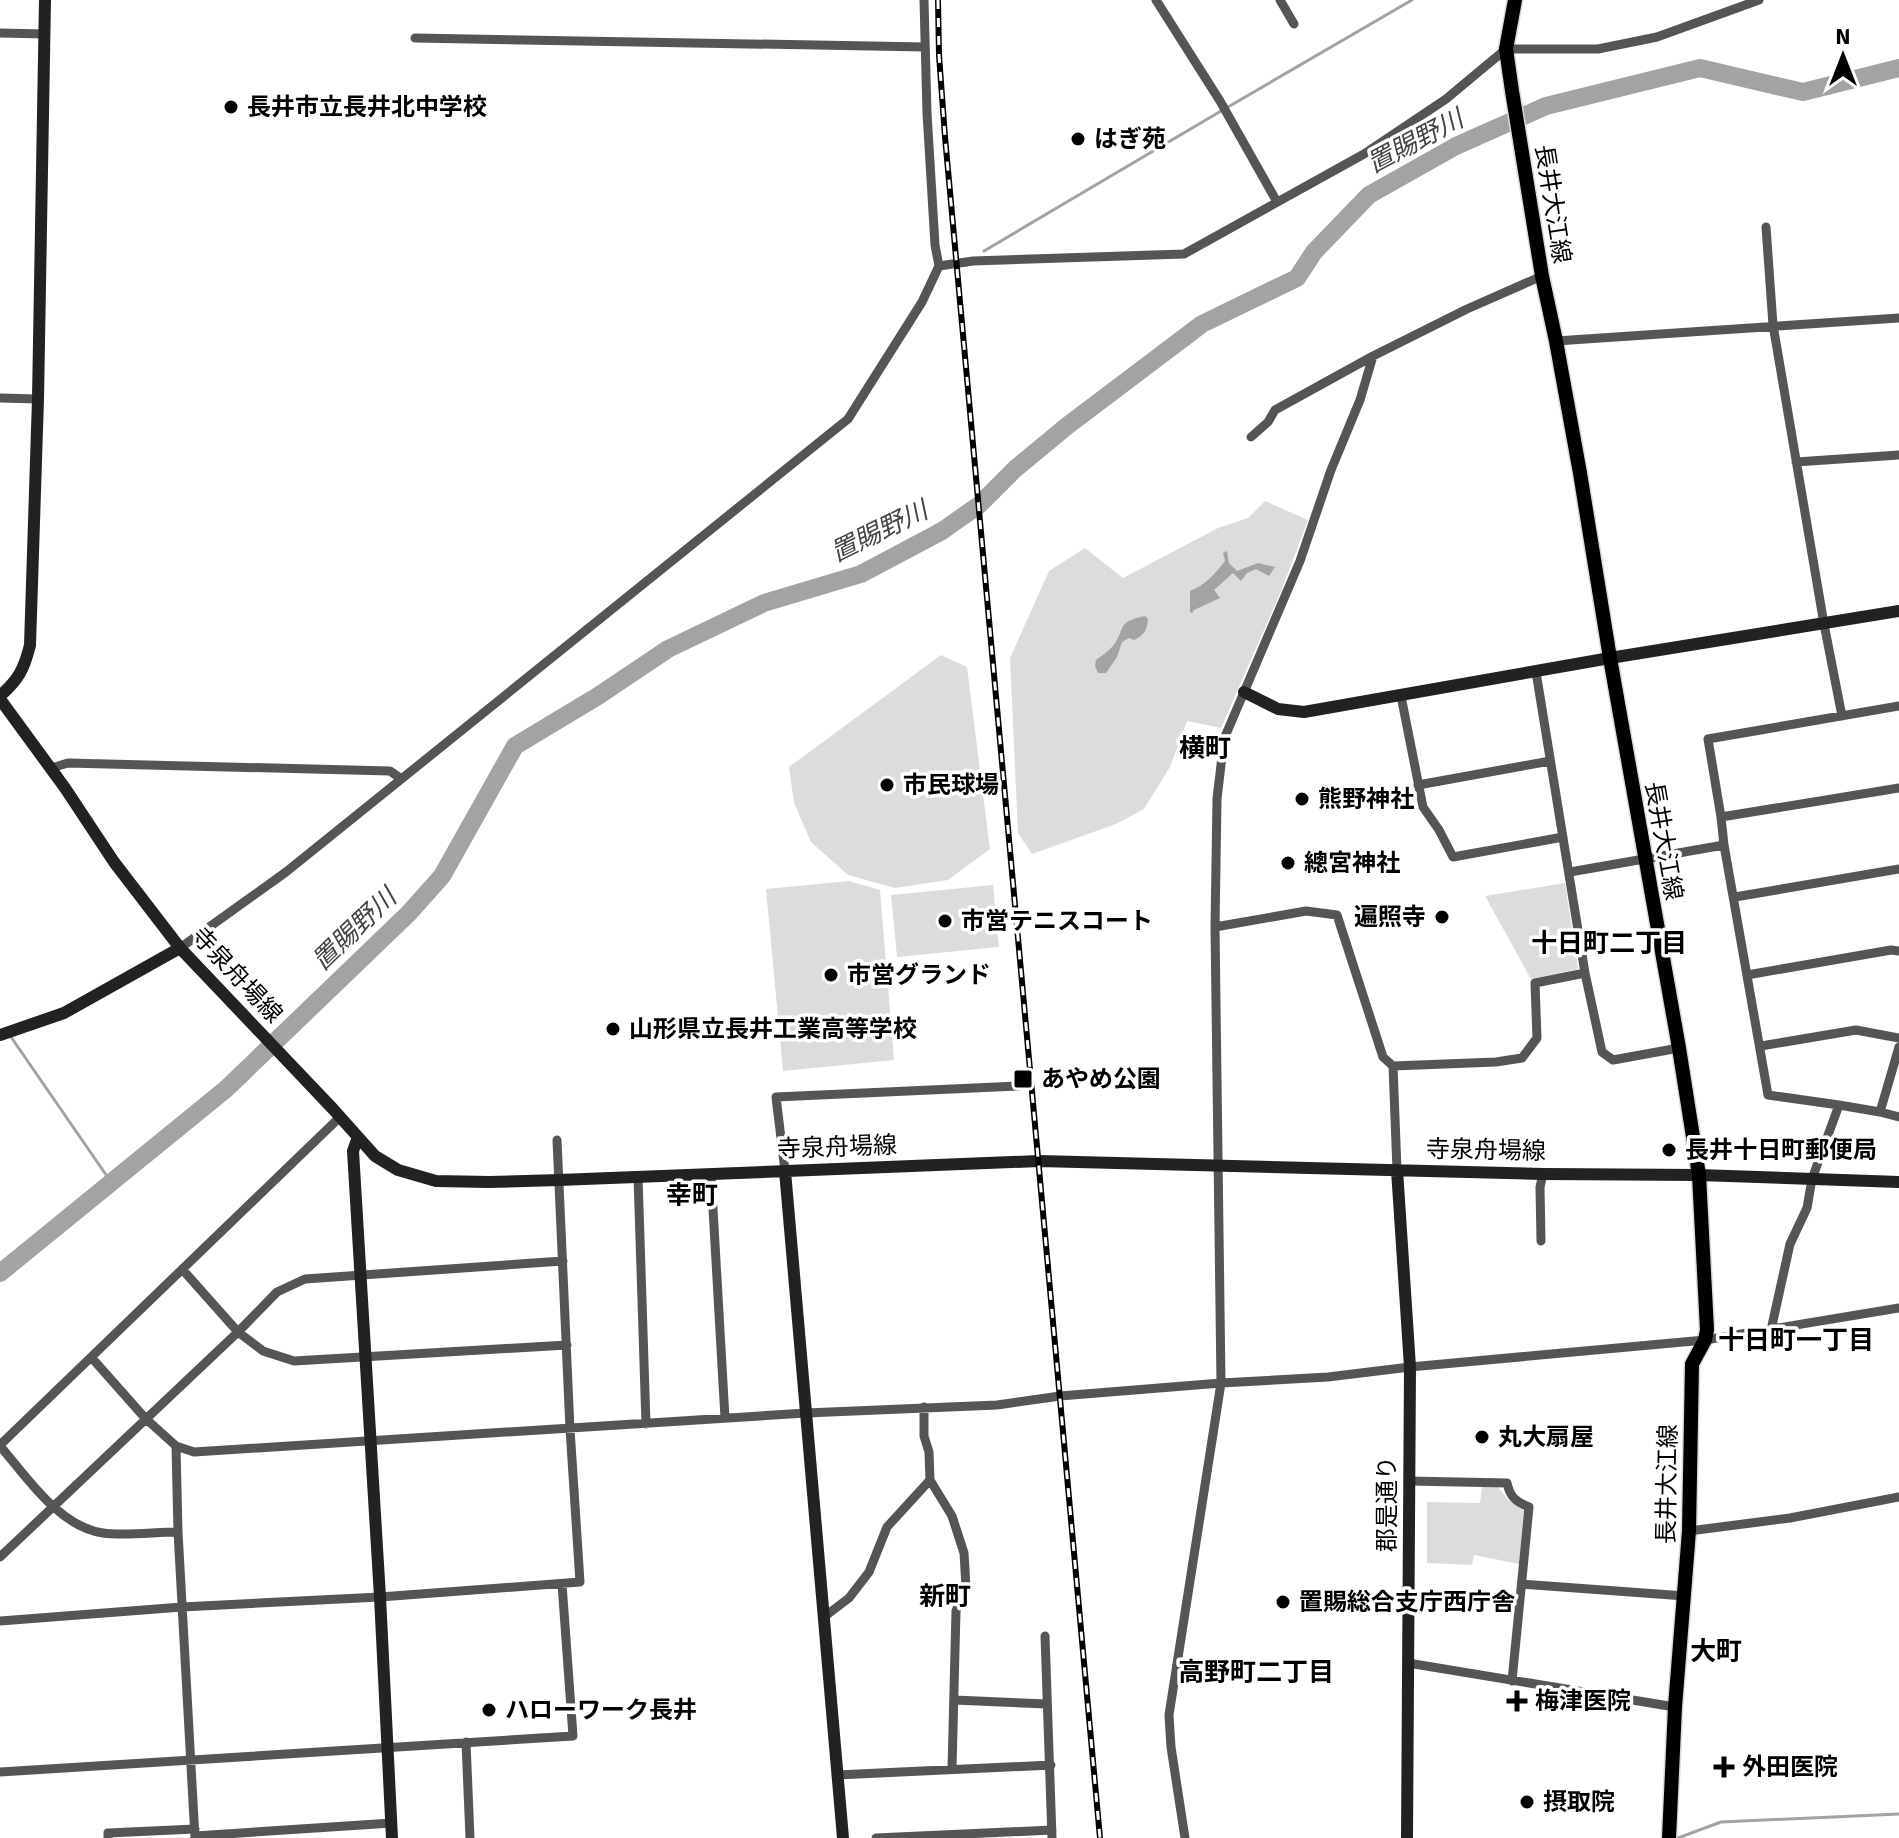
<svg xmlns="http://www.w3.org/2000/svg" width="1899" height="1838" viewBox="0 0 1899 1838" font-family="Signika,'Noto Sans JP',sans-serif">
<style>
.green{fill:#dcdcdc}
.water{fill:#a3a3a3}
.lines{fill:none;stroke-linecap:round;stroke-linejoin:round}
.stream{stroke:#a3a3a3;stroke-width:3}
.river{stroke:#a3a3a3;stroke-width:18}
.primary-casing{stroke:#dbdbdb;stroke-width:17}
.street{stroke:#555;stroke-width:9}
.secondary{stroke:#222;stroke-width:12}
.primary{stroke:#000;stroke-width:14}
.rail-casing{stroke:#000;stroke-width:6}
.rail{stroke:#fff;stroke-width:3;stroke-dasharray:9;stroke-linecap:butt}
.poi-dot{fill:#000;stroke:#fff;stroke-width:3}
.labels{text-anchor:middle;stroke-width:7;stroke-linejoin:round;paint-order:stroke}
.poi-label{font-size:24px;font-weight:bold;fill:#000;stroke:#fff;text-anchor:start}
.street-label{font-size:24px;fill:#000;stroke:#fff}
.water-label{font-size:26px;font-style:italic;fill:#444;stroke:#fff}
.neighbourhood-label{font-size:26px;font-weight:bold;fill:#000;stroke:#fff}
</style>
<rect width="100%" height="100%" fill="#fff"/>
<path class="green" d="M 1265,501 L 1308,520 L 1282,589 L 1221,728 L 1187,721 L 1170,767 L 1144,809 L 1116,824 L 1032,854 L 1018,833 L 1010,658 L 1049,571 L 1085,548 L 1123,578 L 1218,528 L 1248,518 Z
M 941,655 L 967,667 L 990,849 L 948,880 L 895,888 L 848,875 L 811,842 L 794,803 L 789,767 Z
M 849,881 L 880,890 L 894,1060 L 783,1071 L 766,889 Z
M 1565,883 L 1578,969 L 1531,979 L 1485,896 Z
M 993,885 L 999,947 L 897,957 L 891,895 Z
M 1482,1487 L 1498,1487 L 1509,1501 L 1524,1511 L 1519,1564 L 1474,1555 L 1472,1565 L 1427,1563 L 1427,1502 L 1480,1503 Z"/>
<path class="water" d="M 1227,551 L 1229,563 L 1237,571 L 1258,563 L 1275,567 L 1269,576 L 1256,569 L 1247,573 L 1241,581 L 1233,573 L 1214,590 L 1220,598 L 1194,610 L 1192,613 L 1190,612 L 1190,591 C 1204,586 1216,573 1225,561 L 1223,553 Z
M 1145,616 L 1148,619 C 1147,631 1144,635 1134,640 L 1129,638 L 1122,642 L 1117,657 L 1106,673 L 1098,673 L 1095,666 L 1096,660 C 1101,656 1108,652 1112,647 C 1127,630 1114,622 1145,616 Z"/>
<g class="lines">
<path class="stream" d="M 1228,107 L 1412,0
M 984,251 L 1221,111
M 11,1037 L 111,1182
M 1678,1838 L 1721,1822 L 1899,1814"/>
<path class="river" d="M 0,1273 L 226,1089 L 409,913 L 442,876 L 515,746 L 598,696 L 668,649 L 764,603 L 861,574 L 942,531 L 979,505 L 1015,469 L 1067,426 L 1202,324 L 1297,278 L 1314,252 L 1369,195 L 1456,146 L 1546,106 L 1700,68 L 1803,92 L 1899,68"/>
<defs>
<path id="primary" d="M 1515,0 L 1506,49 L 1512,91 L 1542,276 L 1556,341 L 1580,473 L 1610,658 L 1679,1048 L 1699,1175 L 1707,1330 L 1705,1340 L 1692,1364 L 1689,1531 L 1675,1707 L 1669,1838"/>
</defs>
<use href="#primary" class="primary-casing"/>
<path class="street" d="M 1156,0 L 1220,101 L 1277,202
M 1280,0 L 1294,24
M 0,33 L 45,34
M 415,38 L 925,47
M 1766,227 L 1773,325 L 1824,624 L 1842,716
M 939,266 L 973,261 L 1184,254 L 1364,154 L 1446,99 L 1506,49 L 1598,49 L 1657,37 L 1759,0
M 1556,341 L 1899,318
M 0,398 L 38,399
M 1251,437 L 1268,422 L 1275,410 L 1373,356 L 1467,309 L 1542,276
M 1796,462 L 1899,455
M 1536,672 L 1585,973 L 1602,1052 L 1613,1060 L 1679,1048
M 1401,696 L 1423,807 L 1439,830 L 1453,857 L 1563,837
M 51,768 L 68,763 L 390,771 L 400,778
M 1418,785 L 1550,761
M 1721,817 L 1708,739 L 1899,706
M 1570,872 L 1724,845
M 1735,897 L 1899,869
M 1215,927 L 1306,911 L 1337,915 L 1383,1057 L 1393,1066 L 1496,1062 L 1522,1058 L 1537,1038 L 1535,983 L 1585,973
M 180,948 L 286,872 L 848,419 L 922,302 L 939,266 L 935,245 L 927,113 L 924,0
M 1747,975 L 1891,950 L 1899,951
M 1761,1046 L 1856,1030 L 1899,1038
M 1393,1066 L 1397,1170
M 1839,1105 L 1768,1095 L 1724,845 L 1721,817 L 1899,788
M 1880,1112 L 1899,1117
M 785,1171 L 776,1097 L 1019,1086
M 711,1174 L 725,1418
M 638,1177 L 646,1424
M 1541,1241 L 1540,1187 L 1543,1174
M 182,1269 L 238,1332 L 263,1351 L 294,1361 L 567,1345
M 1771,1330 L 1790,1244 L 1807,1208 L 1812,1179 L 1839,1105 L 1880,1112 L 1899,1047
M 91,1357 L 145,1418 L 176,1446 L 194,1452 L 806,1413 L 997,1405 L 1060,1396 L 1221,1383 L 1328,1377 L 1410,1367 L 1705,1340 L 1899,1308
M 924,1407 L 924,1436 L 929,1452 L 930,1480 L 952,1516 L 964,1553 L 966,1587 L 956,1611 L 952,1769
M 0,1445 L 340,1117
M 0,1446 C 27,1477 59,1527 103,1533 C 124,1536 156,1532 178,1532
M 176,1446 L 178,1532 L 195,1838
M 1409,1481 L 1507,1483 C 1510,1497 1516,1502 1529,1507 L 1512,1681
M 1689,1531 L 1790,1518 L 1899,1497
M 0,1557 L 238,1332 L 277,1292 L 305,1279 L 563,1261
M 1522,1584 L 1685,1596
M 824,1617 L 849,1598 L 869,1572 L 887,1527 L 930,1480
M 0,1621 L 182,1607 L 380,1597 L 580,1582 L 570,1429 L 557,1140
M 1045,1636 L 1052,1838
M 1408,1663 L 1675,1707
M 954,1700 L 1047,1704
M 466,1742 L 470,1838
M 0,1772 L 573,1736 L 562,1584
M 837,1775 L 1051,1765
M 195,1836 L 392,1823
M 108,1838 L 108,1833 L 195,1829
M 876,1838 L 1052,1830
M 1185,1838 L 1171,1747 L 1169,1715 L 1221,1383 L 1215,927 L 1217,799 L 1224,739 L 1300,561 L 1331,470 L 1360,400 L 1373,356"/>
<path class="secondary" d="M 1244,692 L 1278,709 L 1304,712 L 1610,658 L 1899,611
M 0,696 C 18,680 24,670 30,645 L 38,399 L 45,0
M 0,699 L 65,788 L 114,862 L 180,948 L 333,1109 L 375,1156 L 398,1170 L 436,1181 L 489,1182 L 559,1180 L 1039,1161 L 1543,1174 L 1699,1175 L 1899,1182
M 0,1035 L 64,1013 L 180,948
M 358,1137 L 353,1151 L 380,1597 L 392,1838
M 1397,1170 L 1410,1367 L 1407,1838
M 785,1171 L 843,1838"/>
<use href="#primary" class="primary"/>
<defs>
<path id="rail" d="M 938,0 L 939,55 L 945,137 L 1100,1838"/>
</defs>
<use href="#rail" class="rail-casing"/>
<use href="#rail" class="rail"/>
</g>
<g class="poi-dot">
<circle cx="231" cy="107" r="8"/>
<circle cx="1078" cy="139" r="8"/>
<circle cx="887" cy="785" r="8"/>
<circle cx="1302" cy="799" r="8"/>
<circle cx="1288" cy="863" r="8"/>
<circle cx="1442" cy="917" r="8"/>
<circle cx="945" cy="921" r="8"/>
<circle cx="831" cy="975" r="8"/>
<circle cx="613" cy="1029" r="8"/>
<rect x="1013" y="1069" width="20" height="20" rx="4"/>
<circle cx="1669" cy="1150" r="8"/>
<circle cx="1482" cy="1437" r="8"/>
<circle cx="1283" cy="1602" r="8"/>
<path d="M1513 1689h8v8h8v8h-8v8h-8v-8h-8v-8h8z"/>
<circle cx="489" cy="1710" r="8"/>
<path d="M1720 1755h8v8h8v8h-8v8h-8v-8h-8v-8h8z"/>
<circle cx="1527" cy="1802" r="8"/>
</g>
<g class="labels">
<g class="poi-label">
<text x="247" y="115">長井市立長井北中学校</text>
<text x="1094" y="147">はぎ苑</text>
<text x="903" y="793">市民球場</text>
<text x="1318" y="807">熊野神社</text>
<text x="1304" y="871">總宮神社</text>
<text x="1426" y="925" text-anchor="end">遍照寺</text>
<text x="961" y="929">市営テニスコート</text>
<text x="847" y="983">市営グランド</text>
<text x="629" y="1037">山形県立長井工業高等学校</text>
<text x="1041" y="1087">あやめ公園</text>
<text x="1685" y="1158">長井十日町郵便局</text>
<text x="1498" y="1445">丸大扇屋</text>
<text x="1299" y="1610">置賜総合支庁西庁舎</text>
<text x="1535" y="1709">梅津医院</text>
<text x="505" y="1718">ハローワーク長井</text>
<text x="1742" y="1775">外田医院</text>
<text x="1543" y="1810">摂取院</text>
</g>
<g class="street-label">
<text transform="translate(1553 204) rotate(81)" y="8">長井大江線</text>
<text transform="translate(1664 841) rotate(80)" y="8">長井大江線</text>
<text transform="translate(237 975) rotate(47)" y="8">寺泉舟場線</text>
<text transform="translate(837 1147) rotate(-2)" y="8">寺泉舟場線</text>
<text transform="translate(1486 1150) rotate(1)" y="8">寺泉舟場線</text>
<text transform="translate(1667 1484) rotate(-89)" y="8">長井大江線</text>
<text transform="translate(1387 1504) rotate(-90)" y="8">郡是通り</text>
</g>
<g class="water-label">
<text transform="translate(1415 141) rotate(-28)" y="9">置賜野川</text>
<text transform="translate(879 531) rotate(-26)" y="9">置賜野川</text>
<text transform="translate(354 929) rotate(-44)" y="9">置賜野川</text>
</g>
<g class="neighbourhood-label">
<text x="1205" y="757">横町</text>
<text x="1609" y="952">十日町二丁目</text>
<text x="692" y="1204">幸町</text>
<text x="1796" y="1349">十日町一丁目</text>
<text x="945" y="1605">新町</text>
<text x="1716" y="1660">大町</text>
<text x="1256" y="1681">高野町二丁目</text>
</g>
</g>
<g transform="translate(1843 56)" stroke="#ffffff" stroke-width="6" paint-order="stroke">
<path d="M0-6L14 30L0 20L-14 30Z" fill="#000000"/>
<text y="-12" font-size="22" font-weight="bold" text-anchor="middle" fill="#000000">N</text>
</g>
</svg>
